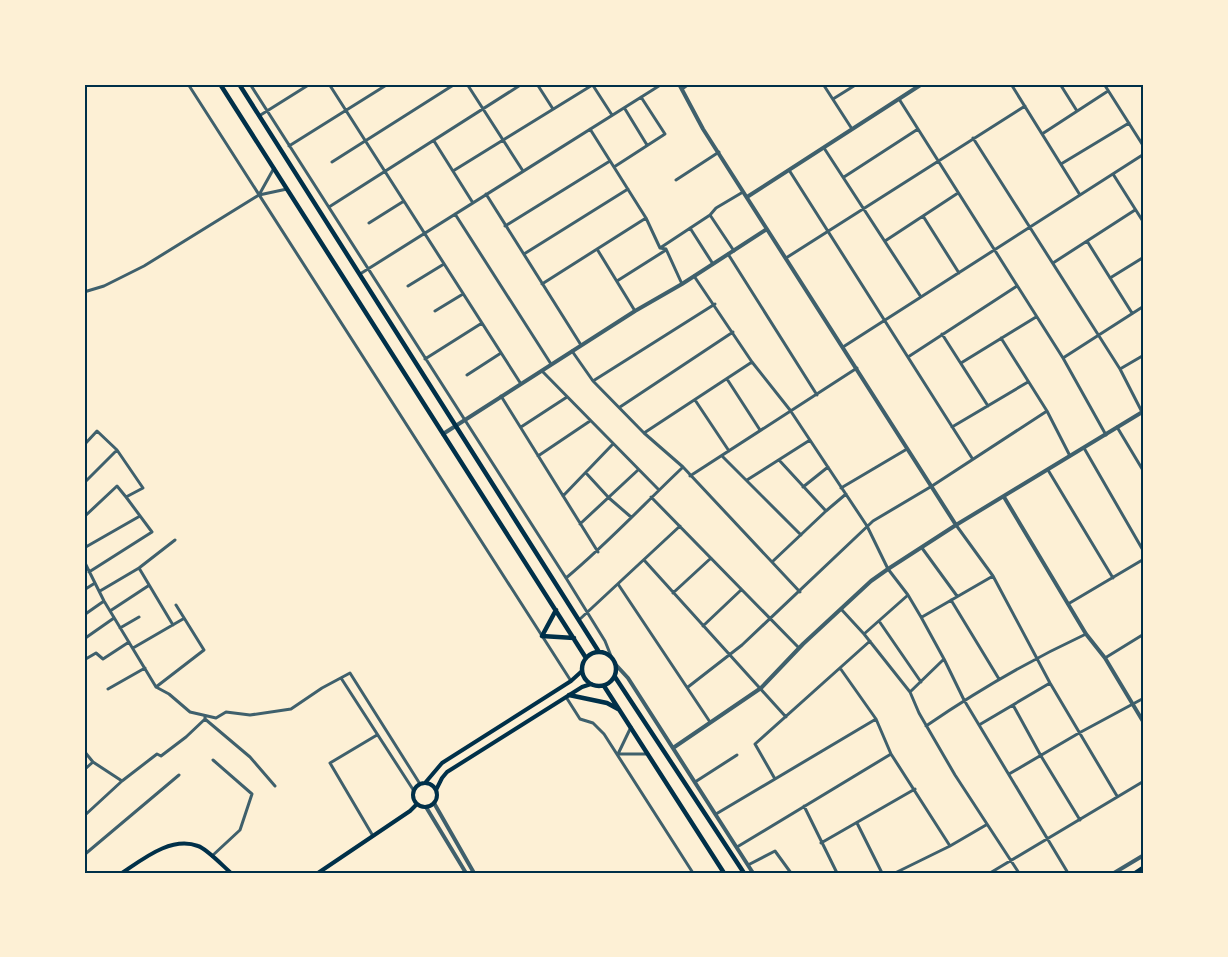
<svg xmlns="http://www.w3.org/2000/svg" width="1228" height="957" viewBox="0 0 1228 957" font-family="'Alegreya Sans',sans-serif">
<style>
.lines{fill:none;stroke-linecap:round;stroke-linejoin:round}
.minor{stroke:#3f606c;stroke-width:3}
.tertiary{stroke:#3f606c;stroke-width:4}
.secondary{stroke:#003049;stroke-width:4}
.primary{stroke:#003049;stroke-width:4.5}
.neatline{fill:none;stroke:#003049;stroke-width:2}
</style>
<rect width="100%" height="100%" fill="#fdf0d5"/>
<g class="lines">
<path class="minor" d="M 188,84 L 571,681
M 250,84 L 566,578 L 605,641 L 611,656
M 329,84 L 521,384
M 467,84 L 523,171
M 537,84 L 553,109
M 592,84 L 612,115
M 823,84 L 852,129
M 1011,84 L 1080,195
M 1060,84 L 1077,111
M 1104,84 L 1144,147
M 682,89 L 689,84
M 833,99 L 857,84
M 899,99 L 1063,358 L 1106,435
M 625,109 L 647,145
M 259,116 L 310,84
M 590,129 L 646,218 L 660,248 L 666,249 L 682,284
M 1042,134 L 1108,91
M 973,138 L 1120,369 L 1142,412
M 434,141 L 473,203
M 289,146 L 388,84
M 824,148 L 921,297
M 332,162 L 455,84
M 1061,164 L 1129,123
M 614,167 L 665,134 L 641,97
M 789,170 L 972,458
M 453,171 L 594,84
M 1113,174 L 1144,223
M 844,177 L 918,129
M 676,180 L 719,152
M 486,194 L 581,345
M 259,195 L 274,168
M 329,207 L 522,84
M 455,214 L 551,364
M 710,215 L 716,208 L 743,192
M 923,216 L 959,273
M 369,223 L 404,201
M 505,226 L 610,161
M 690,228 L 713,264
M 885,241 L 958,193
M 1087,241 L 1132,313
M 660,248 L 710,215 L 734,251
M 597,249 L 635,311
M 524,254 L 628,189
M 728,254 L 817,395
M 786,258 L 1025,106
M 1053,263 L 1135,210
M 360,274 L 662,84
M 694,276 L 752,362 L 790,410 L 867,526 L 888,569 L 908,595 L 921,617 L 944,659 L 964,700 L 1068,873
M 1110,278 L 1144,257
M 617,281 L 666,250
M 542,284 L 646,218
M 408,286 L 444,264
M 84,292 L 104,286 L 144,266 L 259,195 L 287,189
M 435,311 L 463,294
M 942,334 L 988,406
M 1001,338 L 1047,411 L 1070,456
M 843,347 L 1144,154
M 572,351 L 593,381 L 644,433 L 683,467 L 800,592
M 908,357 L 1017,286
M 1063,358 L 1144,306
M 425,359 L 482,323
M 961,363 L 1036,317
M 1120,369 L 1144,355
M 542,371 L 659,490
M 467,375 L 501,353
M 727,379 L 760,430
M 593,381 L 715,304
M 501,396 L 598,552
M 695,400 L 729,451
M 620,407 L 733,332
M 521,427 L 567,397
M 952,427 L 1028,382
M 1117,427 L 1144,472
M 644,433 L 752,362
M 84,445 L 97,431 L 117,450 L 143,488 L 126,497 L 152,532 L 89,572
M 1084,448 L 1144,552
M 538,456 L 590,421
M 722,456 L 801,535
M 779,460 L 826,511
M 1048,470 L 1113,578
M 586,473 L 609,498 L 631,517
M 690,476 L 857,368
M 747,480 L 810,440
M 84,483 L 117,450
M 803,487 L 828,467
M 841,488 L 907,449
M 563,496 L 612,445
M 651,497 L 799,648
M 84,517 L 117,486 L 126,497
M 580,524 L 638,470
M 956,525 L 993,576 L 1050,683 L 1117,796
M 84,548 L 140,516
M 922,548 L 957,596
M 644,560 L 786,717
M 84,561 L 104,601 L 156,687 L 169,694 L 190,712 L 216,718 L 226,712 L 250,715 L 291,709 L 322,688 L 350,673 L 420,784
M 772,562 L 826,511 L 846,494
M 139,568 L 173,625
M 566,578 C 607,544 643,505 682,468
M 618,584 L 710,722
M 84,590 L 95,583
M 100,591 L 139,568 L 175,540
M 673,593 L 711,558
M 951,600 L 999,679
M 1068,604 L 1144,559
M 841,609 L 864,634 L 910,692 L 919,713 L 955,775 L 1019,873
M 110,611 L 148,586
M 84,615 L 104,601
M 922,617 L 993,576
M 580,619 L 680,526
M 879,621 L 921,682
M 703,626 L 741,590
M 120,628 L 139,617
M 864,634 L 908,595
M 84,639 L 114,618
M 133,648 L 183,619
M 1105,658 L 1144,634
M 84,660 L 96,653 L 103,659 L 129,642
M 840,668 L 876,719 L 891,754 L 950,846
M 341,678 L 414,791
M 156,687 L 204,650 L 176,605
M 688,687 L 742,645 L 873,521 L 932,486 L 1047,411
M 108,689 L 145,668
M 910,692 L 944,659
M 566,697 L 580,719 L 593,723 L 604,734 L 693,873
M 1013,705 L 1041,756 L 1080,820
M 205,719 L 250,757 L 275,786
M 979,725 L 1050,683
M 926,726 C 977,691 1030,660 1086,634
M 631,727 L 618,754 L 648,754
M 84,751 L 93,762 L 122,781
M 84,770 L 93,762
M 1009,774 L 1079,733 L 1144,698
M 775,779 L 755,744 L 870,641
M 695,782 L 737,755
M 804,806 L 837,873
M 716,814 L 876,719
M 84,816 L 122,781 L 157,754 L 161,756 L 186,737 L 205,719 L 205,716
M 857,823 L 882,873
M 373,836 L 330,763 L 377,735
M 821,843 L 915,789
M 737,847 L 891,754
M 84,855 L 179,775
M 212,856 L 240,830 L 252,794 L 213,760
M 748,865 L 775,851 L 791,873
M 895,873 L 950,846 L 986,825
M 990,873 L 1144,781"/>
<path class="tertiary" d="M 679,84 L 703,129 L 956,525
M 747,197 L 922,84
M 443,434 L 635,311 L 682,284 L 767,229
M 1004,497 L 1086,634 L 1105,658 L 1144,723
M 616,665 L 628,678 L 753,873
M 673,748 L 761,688 L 803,644 L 871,581 L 888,569 L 956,525 L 1144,411
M 434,803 L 474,873
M 426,807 L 466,873
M 1114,873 L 1144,855"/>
<path class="secondary" d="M413 795a12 12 0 1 1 24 0a12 12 0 1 1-24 0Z
M 425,783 L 442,763 L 571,681 L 582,671
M 436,790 L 442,778 L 447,772 L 582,687 L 591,684
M 122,873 C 143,859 171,836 198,846 C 207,849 223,866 231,873
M 318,873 L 410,811 L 417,804
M 1135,873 L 1144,867"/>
<path class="primary" d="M 220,84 L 586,658
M 239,84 L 599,652
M 556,610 L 542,636 L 574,638
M582 669a17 17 0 1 1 34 0a17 17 0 1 1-34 0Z
M 615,677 L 744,873
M 604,686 L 724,873
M 569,695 L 607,703 L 618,709"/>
</g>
<rect width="1228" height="957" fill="none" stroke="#fdf0d5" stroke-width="171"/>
<rect x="86" y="86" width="1056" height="786" class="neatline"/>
</svg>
